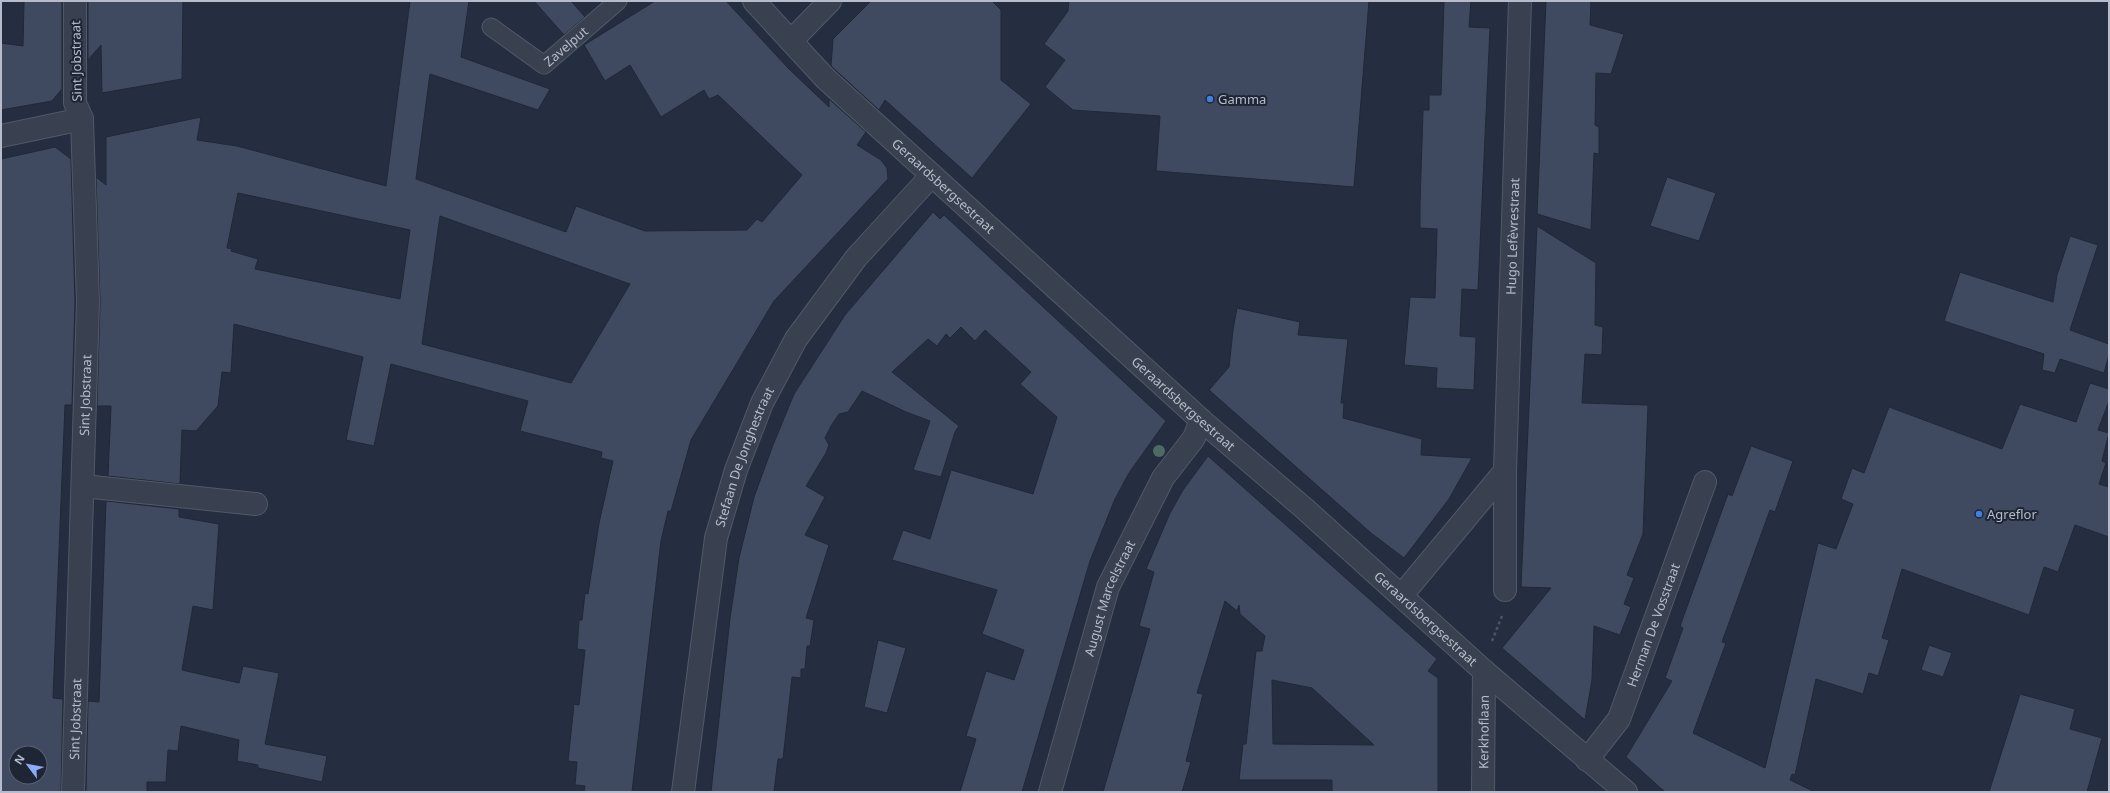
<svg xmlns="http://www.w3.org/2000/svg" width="2110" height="793" viewBox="0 0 2110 793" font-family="'Noto Sans',sans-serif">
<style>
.building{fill:#3f495f;stroke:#202838;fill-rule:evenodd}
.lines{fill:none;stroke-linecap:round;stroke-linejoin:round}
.lane-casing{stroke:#515968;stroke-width:19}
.street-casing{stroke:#515968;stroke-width:24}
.path{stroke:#45595f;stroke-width:2.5;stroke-dasharray:3 3;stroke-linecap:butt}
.lane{stroke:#394151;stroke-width:17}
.street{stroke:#394151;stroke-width:22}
.tree{fill:#4d6b61}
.shop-dot{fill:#3f7fe0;stroke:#1e2636;stroke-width:1.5}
.labels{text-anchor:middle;stroke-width:4;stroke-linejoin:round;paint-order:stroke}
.street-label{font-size:13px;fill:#b6bccb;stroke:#1e2636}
.poi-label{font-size:13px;fill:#b6bccb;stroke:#1e2636;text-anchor:start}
</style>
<rect width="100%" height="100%" fill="#252e41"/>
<path class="building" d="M 24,1 L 62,1 L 62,89 L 52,101 L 1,110 L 1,43 L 23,46 Z
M 88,1 L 183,1 L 182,79 L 102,93 L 101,45 L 88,60 Z
M 410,1 L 469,1 L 461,57 L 550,89 L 538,110 L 430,74 L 416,179 L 566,232 L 576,206 L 645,231 L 747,230 L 757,219 L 762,222 L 802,175 L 718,95 L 709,99 L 704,90 L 661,117 L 630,65 L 605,81 L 584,45 L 655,1 L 726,1 L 789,69 L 829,107 L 829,99 L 866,132 L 857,145 L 881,160 L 887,168 L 888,179 L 774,301 L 691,440 L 671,511 L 668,511 L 661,541 L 632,792 L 584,792 L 585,786 L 575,785 L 577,762 L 568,761 L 574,704 L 579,705 L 585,650 L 577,649 L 579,620 L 582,620 L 585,593 L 588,594 L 599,523 L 613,461 L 601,458 L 602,452 L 520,431 L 528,401 L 391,364 L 374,446 L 346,440 L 363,357 L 234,324 L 231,373 L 222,372 L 218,406 L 196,431 L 182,430 L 180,484 L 108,476 L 111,406 L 97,406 L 100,302 L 96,177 L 106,185 L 106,137 L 201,117 L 197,140 L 237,146 L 386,186 ZM 238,193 L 410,230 L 400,299 L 255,269 L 258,259 L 231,251 L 232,249 L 227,248 ZM 440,216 L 630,284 L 571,383 L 422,344 Z
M 534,1 L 571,1 L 585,17 L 564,35 Z
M 871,1 L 992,1 L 1001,10 L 1001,80 L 1031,104 L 972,178 L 885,100 L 879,110 L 831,66 L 833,39 Z
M 1069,1 L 1369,1 L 1354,187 L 1156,171 L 1160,116 L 1073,110 L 1045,87 L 1065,60 L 1044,44 L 1068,11 Z
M 1444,1 L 1471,1 L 1469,27 L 1490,28 L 1478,290 L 1462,289 L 1460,336 L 1476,337 L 1474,390 L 1436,388 L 1437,368 L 1404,365 L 1410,297 L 1435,298 L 1437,229 L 1420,228 L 1420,204 L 1423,110 L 1429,110 L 1429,95 L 1441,95 Z
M 1546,1 L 1591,1 L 1590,25 L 1624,34 L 1611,74 L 1596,73 L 1595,125 L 1599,127 L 1599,154 L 1594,153 L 1591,230 L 1537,214 Z
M 55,147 L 71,159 L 75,302 L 72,405 L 65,405 L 53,698 L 63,699 L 61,792 L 1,792 L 1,159 ZM 16,753 L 40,753 L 40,777 L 16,777 Z
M 1667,177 L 1716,193 L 1699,241 L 1650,226 Z
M 933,212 L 940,219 L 944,215 L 1166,421 L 1129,473 L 1115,499 L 1090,561 L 1022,792 L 960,792 L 976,739 L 966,736 L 986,671 L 1014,680 L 1024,650 L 982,634 L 997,590 L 892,560 L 903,530 L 930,539 L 951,470 L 1033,494 L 1057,417 L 1020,384 L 1031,372 L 985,330 L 975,341 L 961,327 L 950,338 L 946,334 L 937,346 L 928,339 L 892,372 L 959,426 L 955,432 L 941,477 L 913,470 L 930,421 L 906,412 L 862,391 L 848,412 L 839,414 L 831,426 L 825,438 L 829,445 L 826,453 L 806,486 L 825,497 L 805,535 L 829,545 L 806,618 L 814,620 L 810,646 L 807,646 L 805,669 L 801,669 L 801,678 L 792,677 L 783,759 L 778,759 L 774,792 L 711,792 L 730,618 L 739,558 L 754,497 L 773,445 L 794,394 L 845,315 Z
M 1537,226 L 1596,263 L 1595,325 L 1603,327 L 1602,355 L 1585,354 L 1582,403 L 1648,405 L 1643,534 L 1627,575 L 1634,578 L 1624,604 L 1631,607 L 1620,635 L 1594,626 L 1592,680 L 1585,720 L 1502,648 L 1551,588 L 1521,587 Z
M 2070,236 L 2098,245 L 2070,330 L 2109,344 L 2109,355 L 2104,373 L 2060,359 L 2055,373 L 2042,370 L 2044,354 L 1944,321 L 1960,272 L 2053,302 L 2057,275 Z
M 1237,308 L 1300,322 L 1298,335 L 1348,339 L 1341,403 L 1344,403 L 1343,418 L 1422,439 L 1421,455 L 1472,458 L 1449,499 L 1404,558 L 1371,533 L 1209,390 L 1229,367 L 1233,330 Z
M 2090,383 L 2109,389 L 2109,401 L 2098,430 L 2109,433 L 2102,461 L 2106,463 L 2099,484 L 2109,487 L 2109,537 L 2075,525 L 2058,572 L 2044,567 L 2029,615 L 1902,569 L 1882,638 L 1889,640 L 1878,676 L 1869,673 L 1863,694 L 1816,679 L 1795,775 L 1792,774 L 1790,780 L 1815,792 L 1665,792 L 1626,757 L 1672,681 L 1665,678 L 1683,628 L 1680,626 L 1728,494 L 1732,496 L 1751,446 L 1793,461 L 1775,512 L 1770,510 L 1722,642 L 1726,643 L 1693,733 L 1765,768 L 1818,543 L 1836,549 L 1853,504 L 1841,499 L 1852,468 L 1864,473 L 1889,407 L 2002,449 L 2020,404 L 2076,422 Z
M 1208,456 L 1437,659 L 1428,671 L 1438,678 L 1438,792 L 1332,792 L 1332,780 L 1239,780 L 1243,744 L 1246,744 L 1256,651 L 1262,651 L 1265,636 L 1240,614 L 1239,605 L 1237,611 L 1225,601 L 1197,693 L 1203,694 L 1186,761 L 1191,762 L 1182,792 L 1103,792 L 1150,629 L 1139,626 L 1154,572 L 1146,569 L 1170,513 L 1183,490 ZM 1272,680 L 1312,688 L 1374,745 L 1273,744 Z
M 106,501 L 179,509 L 179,517 L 219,524 L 213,610 L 193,606 L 182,670 L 239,683 L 243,666 L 279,673 L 265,744 L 327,756 L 322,782 L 258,768 L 258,765 L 237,761 L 239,740 L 181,726 L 178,751 L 168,750 L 166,782 L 147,782 L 147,792 L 86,792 L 88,701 L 99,702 Z
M 878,640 L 906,648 L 887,713 L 864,707 Z
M 1929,645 L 1952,653 L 1943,677 L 1921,670 Z
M 2020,694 L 2075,709 L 2070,729 L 2102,738 L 2087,792 L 1989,792 Z"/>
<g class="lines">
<defs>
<g id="lane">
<path id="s1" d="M 491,27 L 544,65 L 618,1"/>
</g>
<g id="street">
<path id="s2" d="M 754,1 L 825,78 L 1201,420 L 1305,509 L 1484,671 L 1626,792"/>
<path d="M 791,41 L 830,1"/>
<path d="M 1,136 L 82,119"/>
<path d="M 83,486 L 256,504"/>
<path d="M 1505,590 L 1505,471"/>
<path id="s3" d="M 1402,595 L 1505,471 L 1520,1"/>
<path id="s4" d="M 1587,760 L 1619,719 L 1705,482"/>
<path id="s5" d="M 73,792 L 88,302 L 82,119 L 75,103 L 75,1"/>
<path id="s6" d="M 683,792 L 716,538 L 736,470 L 762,403 L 796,339 L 856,258 L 932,175"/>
<path id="s7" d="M 1050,792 L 1108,587 L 1163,478 L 1194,438 L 1201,420"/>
<path id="s8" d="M 1483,792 L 1484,671"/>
</g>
</defs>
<use href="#lane" class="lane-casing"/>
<use href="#street" class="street-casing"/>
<path class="path" d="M 1492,641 L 1502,616"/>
<use href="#lane" class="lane"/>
<use href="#street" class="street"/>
</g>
<circle class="tree" cx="1159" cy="451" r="6"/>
<g class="shop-dot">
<circle cx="1210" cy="99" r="4"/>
<circle cx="1979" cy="514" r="4"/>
</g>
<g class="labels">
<g class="street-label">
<text dy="5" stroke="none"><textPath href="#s1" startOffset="94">Zavelput</textPath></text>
<text transform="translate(76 61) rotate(-91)" y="5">Sint Jobstraat</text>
<text dy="5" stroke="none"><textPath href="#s2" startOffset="265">Geraardsbergsestraat</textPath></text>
<text dy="5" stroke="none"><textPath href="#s3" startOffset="396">Hugo Lefèvrestraat</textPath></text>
<text dy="5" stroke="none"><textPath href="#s5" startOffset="397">Sint Jobstraat</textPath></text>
<text dy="5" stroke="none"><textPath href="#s2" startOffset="589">Geraardsbergsestraat</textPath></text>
<text dy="5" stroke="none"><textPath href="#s6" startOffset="342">Stefaan De Jonghestraat</textPath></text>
<text dy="5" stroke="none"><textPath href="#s7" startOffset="203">August Marcelstraat</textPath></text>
<text dy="5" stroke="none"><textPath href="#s2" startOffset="913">Geraardsbergsestraat</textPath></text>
<text dy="5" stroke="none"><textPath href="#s4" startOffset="152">Herman De Vosstraat</textPath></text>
<text dy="5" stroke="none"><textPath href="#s5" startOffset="73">Sint Jobstraat</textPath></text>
<text dy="5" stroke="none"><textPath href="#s8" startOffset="60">Kerkhoflaan</textPath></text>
</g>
<g class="poi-label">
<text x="1218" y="104">Gamma</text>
<text x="1987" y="519">Agreflor</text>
</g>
</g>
<rect width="2110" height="793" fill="none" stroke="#b6bccb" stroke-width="4"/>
<g transform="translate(28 765) rotate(302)"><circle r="19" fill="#1e2636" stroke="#5b6272"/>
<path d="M0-3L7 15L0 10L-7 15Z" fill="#8cacfa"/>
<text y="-6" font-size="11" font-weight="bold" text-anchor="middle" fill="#b6bccb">N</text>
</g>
</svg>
